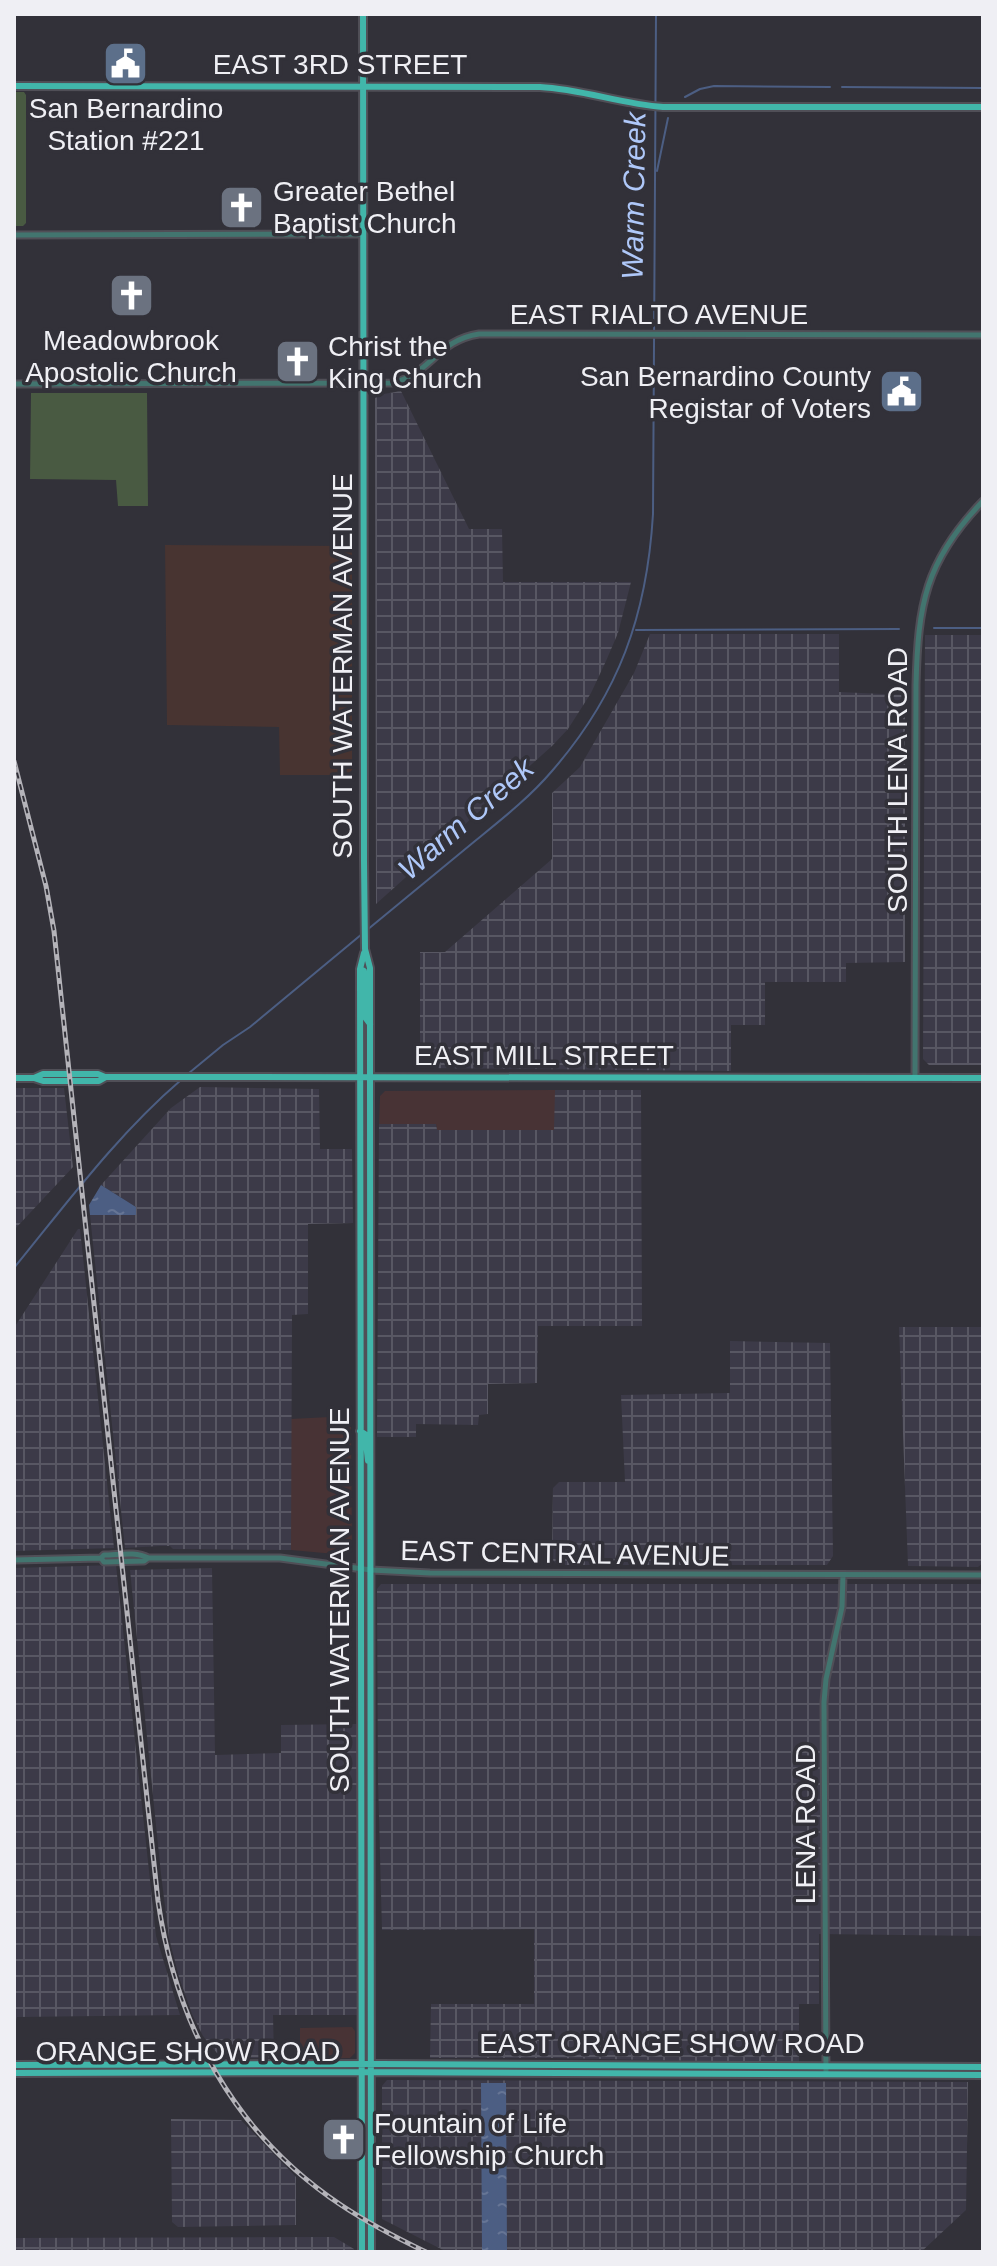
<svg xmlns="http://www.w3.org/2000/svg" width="997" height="2266" viewBox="0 0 997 2266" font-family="Helvetica,sans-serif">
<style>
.commercial{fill:#483335}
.industrial{fill:url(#industrial-grid)}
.education{fill:#483431}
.green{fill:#495a42}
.water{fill:url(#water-ripples)}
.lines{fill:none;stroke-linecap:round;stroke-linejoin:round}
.stream{stroke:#4c5e83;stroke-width:2}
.minor-casing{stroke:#504f57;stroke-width:9}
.major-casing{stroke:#504f57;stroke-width:10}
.minor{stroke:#42756f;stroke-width:5}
.major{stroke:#41b6aa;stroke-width:6}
.rail-casing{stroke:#b4b3b9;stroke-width:5}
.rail{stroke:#323139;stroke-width:2;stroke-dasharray:6;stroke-linecap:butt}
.labels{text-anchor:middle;stroke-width:7;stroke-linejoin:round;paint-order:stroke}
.street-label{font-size:28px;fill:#efeff4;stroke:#323139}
.poi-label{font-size:28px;fill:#efeff4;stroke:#323139;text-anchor:start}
.water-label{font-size:30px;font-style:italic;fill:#afc8f9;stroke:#323139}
</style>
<defs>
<pattern id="industrial-grid" width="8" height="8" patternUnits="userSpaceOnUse" patternTransform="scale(2)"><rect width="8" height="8" fill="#3c3a48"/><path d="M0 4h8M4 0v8" fill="none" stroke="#585763"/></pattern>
<pattern id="water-ripples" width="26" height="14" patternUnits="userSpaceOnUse" patternTransform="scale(2)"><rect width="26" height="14" fill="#4c5e83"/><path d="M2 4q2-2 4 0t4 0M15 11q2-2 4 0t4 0" fill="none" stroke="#667595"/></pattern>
</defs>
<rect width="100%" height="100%" fill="#323139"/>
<path class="commercial" d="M 555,1090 L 555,1130 L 437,1130 L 436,1124 L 379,1124 L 380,1096 L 385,1091 Z
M 330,1417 L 332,1426 L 351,1426 L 352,1549 L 346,1555 L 291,1550 L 290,1419 Z
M 352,2027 L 355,2031 L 355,2053 L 350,2058 L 300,2059 L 300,2028 Z"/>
<path class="industrial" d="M 401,391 L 469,529 L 502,529 L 503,582 L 631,582 L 618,633 L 606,661 L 591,693 L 568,729 L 552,746 L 376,904 L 375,398 L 378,395 Z
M 650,634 L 839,634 L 839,692 L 905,695 L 905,962 L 846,963 L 846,982 L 765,982 L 765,1025 L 731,1025 L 731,1071 L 420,1068 L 420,952 L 445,952 L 552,859 L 552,793 L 580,767 L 634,673 Z
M 925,635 L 983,635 L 983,1065 L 929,1065 L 923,1059 Z
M 200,1087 L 319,1089 L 320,1149 L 352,1149 L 353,1223 L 308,1224 L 308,1314 L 292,1315 L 291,1550 L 173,1549 L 170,1546 L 160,1546 L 125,1548 L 90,1215 L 136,1215 L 136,1207 L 101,1185 L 171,1108 Z
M 14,1088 L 64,1088 L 73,1167 L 14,1230 Z
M 555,1090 L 641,1090 L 642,1326 L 538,1326 L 537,1383 L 488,1384 L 488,1414 L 479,1415 L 478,1425 L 416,1424 L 416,1437 L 377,1437 L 379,1124 L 436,1124 L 437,1130 L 554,1130 Z
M 78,1229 L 80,1229 L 114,1548 L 14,1551 L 14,1328 Z
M 899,1327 L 983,1327 L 983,1563 L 978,1567 L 908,1566 Z
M 730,1341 L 830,1343 L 833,1556 L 827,1565 L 557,1565 L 552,1559 L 553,1488 L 559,1482 L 625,1482 L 621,1395 L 730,1393 Z
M 116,1565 L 156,1936 L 180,2015 L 17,2017 L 14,2029 L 14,1568 Z
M 212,1568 L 215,1755 L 281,1753 L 281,1725 L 357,1724 L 357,2015 L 273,2015 L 274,2058 L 221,2058 L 203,2036 L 192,2014 L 179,1977 L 169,1938 L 161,1874 L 130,1570 Z
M 381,1584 L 983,1584 L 983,1936 L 819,1934 L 819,2004 L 799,2004 L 799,2063 L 555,2058 L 430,2058 L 431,2004 L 534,2004 L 534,1929 L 382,1930 L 378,1780 L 377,1589 Z
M 387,2080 L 968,2082 L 966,2210 L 921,2252 L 447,2252 L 382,2219 L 382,2086 Z
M 171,2119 L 241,2120 L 296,2177 L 296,2225 L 178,2227 L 172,2222 Z
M 334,2237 L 354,2249 L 354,2252 L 14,2252 L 14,2238 Z"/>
<path class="education" d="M 165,545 L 352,546 L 352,770 L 347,775 L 280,775 L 279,727 L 167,725 Z"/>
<path class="green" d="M 24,92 L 26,95 L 26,223 L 23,226 L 14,226 L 14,92 Z
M 31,393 L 147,393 L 148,506 L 118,506 L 116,480 L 30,479 Z"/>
<path class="water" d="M 101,1185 L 136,1207 L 136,1215 L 90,1215 L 89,1205 Z
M 481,2083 L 506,2083 L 507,2252 L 482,2252 Z"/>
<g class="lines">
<path class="stream" d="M 842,87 L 983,88
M 685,97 L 700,89 L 714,86 L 830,87
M 657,171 L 668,118
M 934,628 L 983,628
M 636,630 L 899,629
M 367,930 C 403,900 439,871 475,841 C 502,819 530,797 552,771 C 619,694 647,615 653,514 L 656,14
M 189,1073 L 223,1045 L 250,1027 L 362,934
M 14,1268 C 67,1203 117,1135 181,1080"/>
<defs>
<path id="minor" d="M 14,235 L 363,234
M 14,384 L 392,383 C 430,375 437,340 479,334 L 983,335
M 915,1078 L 916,685 C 918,605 925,561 983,501
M 101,1558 L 104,1555 C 118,1555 136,1551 148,1558 L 280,1558 L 371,1570 L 430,1573 L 983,1575
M 14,1560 L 101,1558 L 104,1562 L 144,1561 L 148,1558
M 826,2074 L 824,1702 L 826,1679 L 842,1607 L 843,1575"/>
<path id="major" d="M 363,14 L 364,861 L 365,949 L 370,968 L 370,1092 L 371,2252
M 14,86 L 540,87 C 582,89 621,104 663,107 L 983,107
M 360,969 L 364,971 L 364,1016 L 370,1024
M 14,1078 L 34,1078 L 43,1081 L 99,1081 L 106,1077 L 225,1077 L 983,1078
M 34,1078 L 43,1074 L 98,1074 L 105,1077
M 360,1431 L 365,1434 L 368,1461
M 14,2065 L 381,2064 L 983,2067
M 14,2073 L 361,2072 L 983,2075
M 362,2252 L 360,969 L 364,953"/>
</defs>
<use href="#minor" class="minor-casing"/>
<use href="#major" class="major-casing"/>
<use href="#minor" class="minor"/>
<use href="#major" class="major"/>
<defs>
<path id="rail" d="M 14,761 L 46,886 L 54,931 L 158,1901 C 176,2025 234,2134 341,2205 C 368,2223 397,2238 426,2252"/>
</defs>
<use href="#rail" class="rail-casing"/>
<use href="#rail" class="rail"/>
</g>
<defs>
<symbol id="civic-square" viewBox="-11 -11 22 22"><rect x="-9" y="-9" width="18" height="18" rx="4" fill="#5c6f8a" stroke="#323139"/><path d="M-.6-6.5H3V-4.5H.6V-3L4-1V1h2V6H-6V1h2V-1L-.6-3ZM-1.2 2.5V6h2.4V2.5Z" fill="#fff"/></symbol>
<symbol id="church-square" viewBox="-11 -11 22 22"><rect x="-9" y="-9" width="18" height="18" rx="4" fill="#6b7280" stroke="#323139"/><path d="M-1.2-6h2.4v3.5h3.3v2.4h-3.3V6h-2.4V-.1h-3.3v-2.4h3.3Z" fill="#fff"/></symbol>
</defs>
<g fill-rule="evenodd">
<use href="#civic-square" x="100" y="38" width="51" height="51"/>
<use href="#church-square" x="216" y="182" width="51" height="51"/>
<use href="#church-square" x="106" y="270" width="51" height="51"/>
<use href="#church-square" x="272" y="336" width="51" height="51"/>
<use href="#civic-square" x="876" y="366" width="51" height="51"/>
<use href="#church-square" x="318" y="2114" width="51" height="51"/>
</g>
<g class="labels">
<g class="street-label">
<text x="340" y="74">EAST 3RD STREET</text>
<text x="659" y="324">EAST RIALTO AVENUE</text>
<text transform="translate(342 666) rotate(-90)" y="10">SOUTH WATERMAN AVENUE</text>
<text transform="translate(897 780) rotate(-90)" y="10">SOUTH LENA ROAD</text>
<text x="544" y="1065">EAST MILL STREET</text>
<text transform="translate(565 1553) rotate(1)" y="10">EAST CENTRAL AVENUE</text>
<text transform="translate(339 1600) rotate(-90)" y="10">SOUTH WATERMAN AVENUE</text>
<text transform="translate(805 1824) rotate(-90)" y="10">LENA ROAD</text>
<text x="672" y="2053">EAST ORANGE SHOW ROAD</text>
<text x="188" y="2061">ORANGE SHOW ROAD</text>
</g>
<g class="poi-label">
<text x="126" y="118" text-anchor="middle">San Bernardino<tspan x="126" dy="32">Station #221</tspan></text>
<text x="273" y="201">Greater Bethel<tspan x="273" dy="32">Baptist Church</tspan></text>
<text x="131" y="350" text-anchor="middle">Meadowbrook<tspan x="131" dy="32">Apostolic Church</tspan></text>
<text x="328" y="356">Christ the<tspan x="328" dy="32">King Church</tspan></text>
<text x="871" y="386" text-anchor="end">San Bernardino County<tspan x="871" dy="32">Registar of Voters</tspan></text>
<text x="374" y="2133">Fountain of Life<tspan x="374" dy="32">Fellowship Church</tspan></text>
</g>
<g class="water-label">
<text transform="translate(634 196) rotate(-89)" y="10">Warm Creek</text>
<text transform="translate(466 819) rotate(-41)" y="10">Warm Creek</text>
</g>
</g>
<rect width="997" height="2266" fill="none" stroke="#efeff4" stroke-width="32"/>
</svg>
